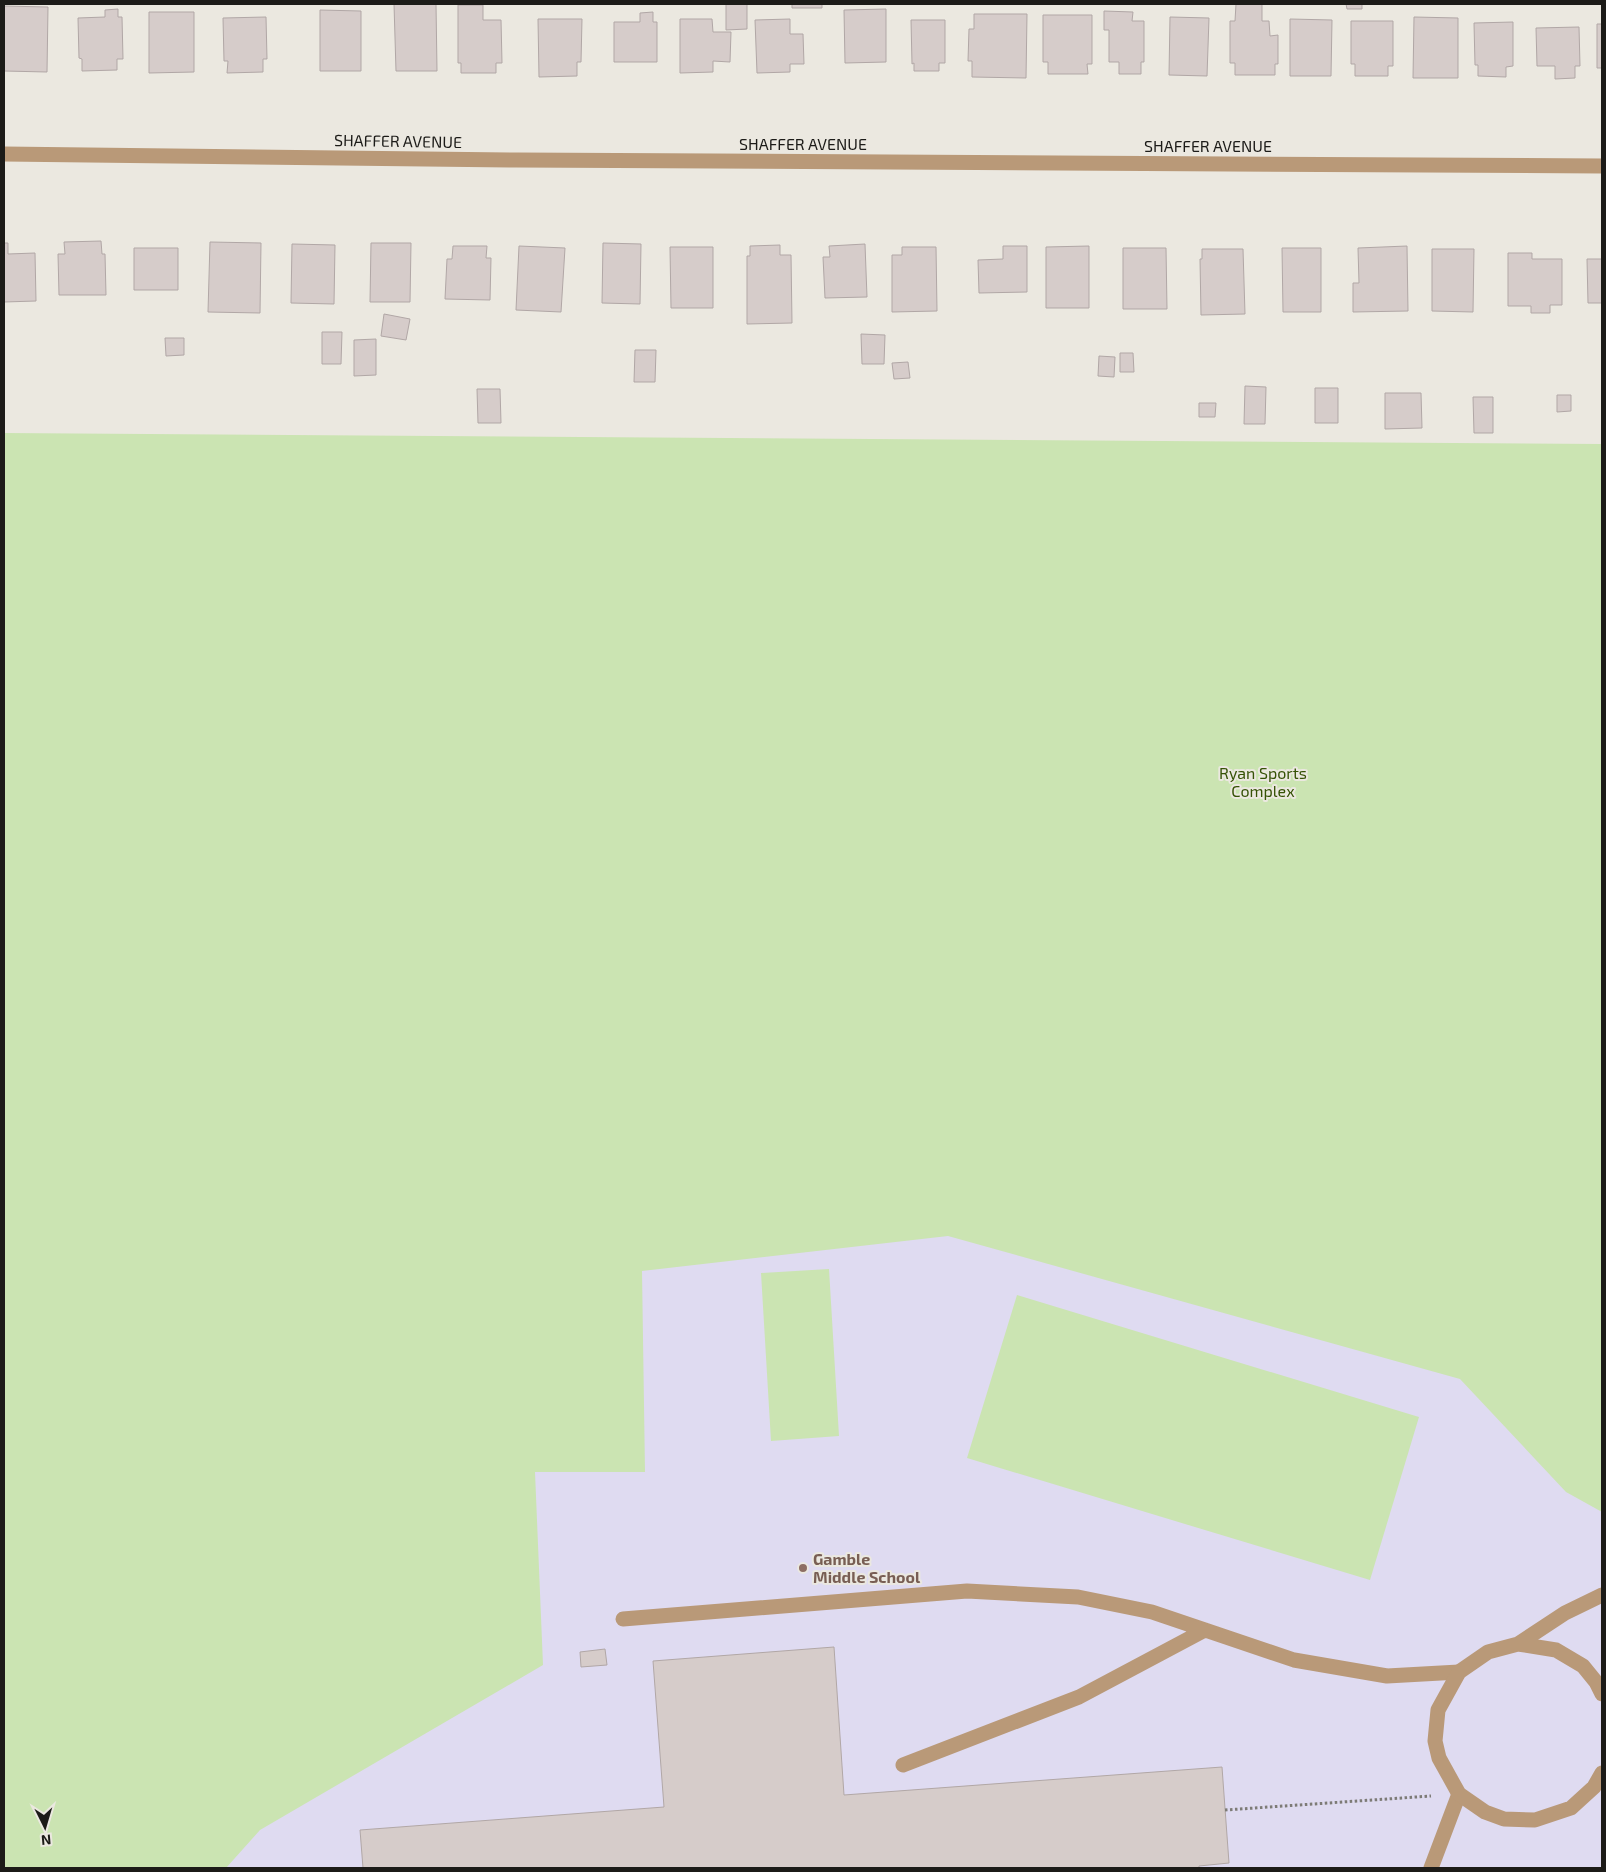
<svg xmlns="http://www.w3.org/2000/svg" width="1606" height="1872" viewBox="0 0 1606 1872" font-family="'Exo 2',sans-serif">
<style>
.education{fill:#dfdbf1}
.green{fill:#cbe4b2}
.building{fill:#d6ccca;stroke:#b1a7a6}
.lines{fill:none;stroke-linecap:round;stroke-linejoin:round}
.path{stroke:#7d7b76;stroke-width:3;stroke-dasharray:2.5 2.5;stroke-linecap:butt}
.lane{stroke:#b99978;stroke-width:15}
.street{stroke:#b99978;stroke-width:15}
.education-dot{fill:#8d6e63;stroke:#ebe8e0;stroke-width:2}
.labels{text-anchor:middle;stroke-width:4;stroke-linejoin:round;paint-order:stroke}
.street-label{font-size:16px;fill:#1c1b18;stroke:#ebe8e0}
.park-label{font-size:16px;fill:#365206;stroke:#ebe8e0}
.education-label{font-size:16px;font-weight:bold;fill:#785e54;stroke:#ebe8e0;text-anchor:start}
</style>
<rect width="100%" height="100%" fill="#ebe8e0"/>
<path class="education" d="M 4,778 L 1602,1268 L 1602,1868 L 4,1868 Z"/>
<path class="green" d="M 4,433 L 1602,444 L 1602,1512 L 1566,1492 L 1460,1379 L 948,1236 L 642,1271 L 645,1472 L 535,1472 L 543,1665 L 260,1830 L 226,1868 L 4,1868 Z
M 829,1269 L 839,1436 L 771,1441 L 761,1273 Z
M 1017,1295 L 1419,1417 L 1370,1580 L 967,1458 Z"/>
<path class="building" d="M 394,4 L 436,4 L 437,71 L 396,71 Z
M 726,4 L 747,4 L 747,29 L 726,30 Z
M 792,4 L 822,4 L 822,8 L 792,8 Z
M 1236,4 L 1262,4 L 1262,21 L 1269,21 L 1270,36 L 1278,35 L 1278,64 L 1275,64 L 1275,75 L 1235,75 L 1235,63 L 1230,63 L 1230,21 L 1235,21 Z
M 1346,4 L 1362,4 L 1362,9 L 1347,9 Z
M 458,5 L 483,5 L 483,20 L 501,20 L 502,63 L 496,63 L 496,73 L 461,73 L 461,63 L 458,63 Z
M 4,6 L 48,7 L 47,72 L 4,71 Z
M 118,9 L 118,17 L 122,17 L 123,59 L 117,59 L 117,70 L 82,71 L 82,59 L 79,58 L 78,18 L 105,17 L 105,10 Z
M 886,9 L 886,62 L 845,63 L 844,10 Z
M 320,10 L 361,11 L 361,71 L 320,71 Z
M 1104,11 L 1133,12 L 1132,21 L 1144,21 L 1144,62 L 1141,62 L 1141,74 L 1119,74 L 1119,62 L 1109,62 L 1109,30 L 1104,30 Z
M 149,12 L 194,12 L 194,72 L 149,73 Z
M 653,12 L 653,22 L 657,22 L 657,62 L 614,62 L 614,22 L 640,22 L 640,13 Z
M 974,14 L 1027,14 L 1026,78 L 972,77 L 972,61 L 968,61 L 969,29 L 974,29 Z
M 1043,15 L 1092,15 L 1092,64 L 1087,64 L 1088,74 L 1048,74 L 1048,62 L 1043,62 Z
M 1602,16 L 1602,68 L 1597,68 L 1597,24 L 1602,24 Z
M 266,17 L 267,59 L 263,59 L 263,72 L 227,73 L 228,61 L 224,61 L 223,18 Z
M 1170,17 L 1209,18 L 1207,76 L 1169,75 Z
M 1414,17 L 1458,18 L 1458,78 L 1413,78 Z
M 538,19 L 582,19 L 581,62 L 577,62 L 577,76 L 539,77 Z
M 680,19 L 712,19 L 713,32 L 731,32 L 730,62 L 713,61 L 713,72 L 680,73 Z
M 790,19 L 790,34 L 803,34 L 804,64 L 790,64 L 790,72 L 757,73 L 755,20 Z
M 1290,19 L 1332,20 L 1331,76 L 1290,76 Z
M 911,20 L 945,20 L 945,63 L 939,63 L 939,71 L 914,71 L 914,63 L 912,64 Z
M 1351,21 L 1393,21 L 1393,66 L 1388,66 L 1388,76 L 1355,76 L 1355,64 L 1351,64 Z
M 1513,22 L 1513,66 L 1506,67 L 1506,77 L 1478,76 L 1478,65 L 1475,65 L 1474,23 Z
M 1579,27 L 1580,66 L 1575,66 L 1575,78 L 1555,79 L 1555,66 L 1537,66 L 1536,28 Z
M 101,241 L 102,254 L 105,254 L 106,295 L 59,295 L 58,254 L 65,254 L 64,242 Z
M 210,242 L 261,243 L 260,313 L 208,312 Z
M 4,243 L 8,243 L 8,254 L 35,253 L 36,301 L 4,302 Z
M 371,243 L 411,243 L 410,302 L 370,302 Z
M 603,243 L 641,244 L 640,304 L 602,303 Z
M 292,244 L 335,245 L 334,304 L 291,303 Z
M 865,244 L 867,297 L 825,298 L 823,257 L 830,257 L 829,246 Z
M 780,245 L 780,255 L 791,255 L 792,323 L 747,324 L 747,256 L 750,256 L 750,246 Z
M 453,246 L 487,246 L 486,258 L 491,258 L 490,300 L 445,299 L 447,259 L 452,259 Z
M 519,246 L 565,248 L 561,312 L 516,310 Z
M 1003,246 L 1027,246 L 1027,292 L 979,293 L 978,260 L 1003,259 Z
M 1089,246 L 1089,308 L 1046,308 L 1046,247 Z
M 1407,246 L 1408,311 L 1353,312 L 1353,283 L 1359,283 L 1358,248 Z
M 670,247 L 713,247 L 713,308 L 671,308 Z
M 902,247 L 936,247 L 937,311 L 892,312 L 892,255 L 902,255 Z
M 134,248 L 178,248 L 178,290 L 134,290 Z
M 1123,248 L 1166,248 L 1167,309 L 1123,309 Z
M 1282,248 L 1321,248 L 1321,312 L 1283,312 Z
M 1202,249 L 1243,249 L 1245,314 L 1201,315 L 1200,259 L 1202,259 Z
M 1432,249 L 1474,249 L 1473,312 L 1432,311 Z
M 1508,253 L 1532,253 L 1532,259 L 1562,259 L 1562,305 L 1550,305 L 1550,313 L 1531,313 L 1531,306 L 1508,306 Z
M 1587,259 L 1602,259 L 1602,303 L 1588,303 Z
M 384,314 L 410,319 L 406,340 L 381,336 Z
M 322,332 L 342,332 L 341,364 L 322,364 Z
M 861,334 L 885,335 L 884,364 L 862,364 Z
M 165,338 L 184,338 L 184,355 L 166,356 Z
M 376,339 L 376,375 L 354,376 L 354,340 Z
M 635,350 L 656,350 L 655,382 L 634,382 Z
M 1120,353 L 1133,353 L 1134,372 L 1120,372 Z
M 1099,356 L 1115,357 L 1114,377 L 1098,376 Z
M 908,362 L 910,378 L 894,379 L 892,363 Z
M 1245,386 L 1266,387 L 1265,424 L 1244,424 Z
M 1315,388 L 1338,388 L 1338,423 L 1315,423 Z
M 477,389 L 500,389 L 501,423 L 478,423 Z
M 1385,393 L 1421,393 L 1422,428 L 1385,429 Z
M 1557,395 L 1571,395 L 1571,411 L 1557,412 Z
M 1473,397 L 1493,397 L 1493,433 L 1474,433 Z
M 1199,403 L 1216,403 L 1215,417 L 1199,417 Z
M 834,1647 L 844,1795 L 1222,1767 L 1229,1863 L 1199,1866 L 1199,1868 L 363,1868 L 360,1830 L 664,1807 L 653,1661 Z
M 605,1649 L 607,1665 L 581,1667 L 580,1652 Z"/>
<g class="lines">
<path class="path" d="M 1225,1810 L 1431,1796"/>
<path class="lane" d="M 623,1619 L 967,1591 L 1078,1597 L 1152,1612 L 1294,1660 L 1387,1676 L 1459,1672
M 903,1765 L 1079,1697 L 1205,1630
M 1431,1868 L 1459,1794"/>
<path class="street" d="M 4,154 L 517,160 L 1602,166
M 1518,1644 L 1565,1613 L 1602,1595
M 1602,1694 L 1596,1682 L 1583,1666 L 1556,1650 L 1518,1644 L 1488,1652 L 1459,1672 L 1438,1710 L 1435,1741 L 1439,1758 L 1459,1794 L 1485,1812 L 1504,1819 L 1535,1820 L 1571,1808 L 1594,1787 L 1602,1773"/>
</g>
<circle class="education-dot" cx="803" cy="1568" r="5"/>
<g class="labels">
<g class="street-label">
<text transform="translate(398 141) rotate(1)" y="6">SHAFFER AVENUE</text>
<text x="803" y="150">SHAFFER AVENUE</text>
<text x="1208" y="152">SHAFFER AVENUE</text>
</g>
<g class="park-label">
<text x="1263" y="779">Ryan Sports<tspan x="1263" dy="18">Complex</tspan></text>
</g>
<g class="education-label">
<text x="813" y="1565">Gamble<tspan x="813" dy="18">Middle School</tspan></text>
</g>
</g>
<rect width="1606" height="1872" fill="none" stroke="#1c1b18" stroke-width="10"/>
<g transform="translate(45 1827) rotate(175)" stroke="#ebe8e0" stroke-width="4" paint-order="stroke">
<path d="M0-4L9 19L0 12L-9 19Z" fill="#1c1b18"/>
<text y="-8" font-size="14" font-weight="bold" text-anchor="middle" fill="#1c1b18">N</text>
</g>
</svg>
